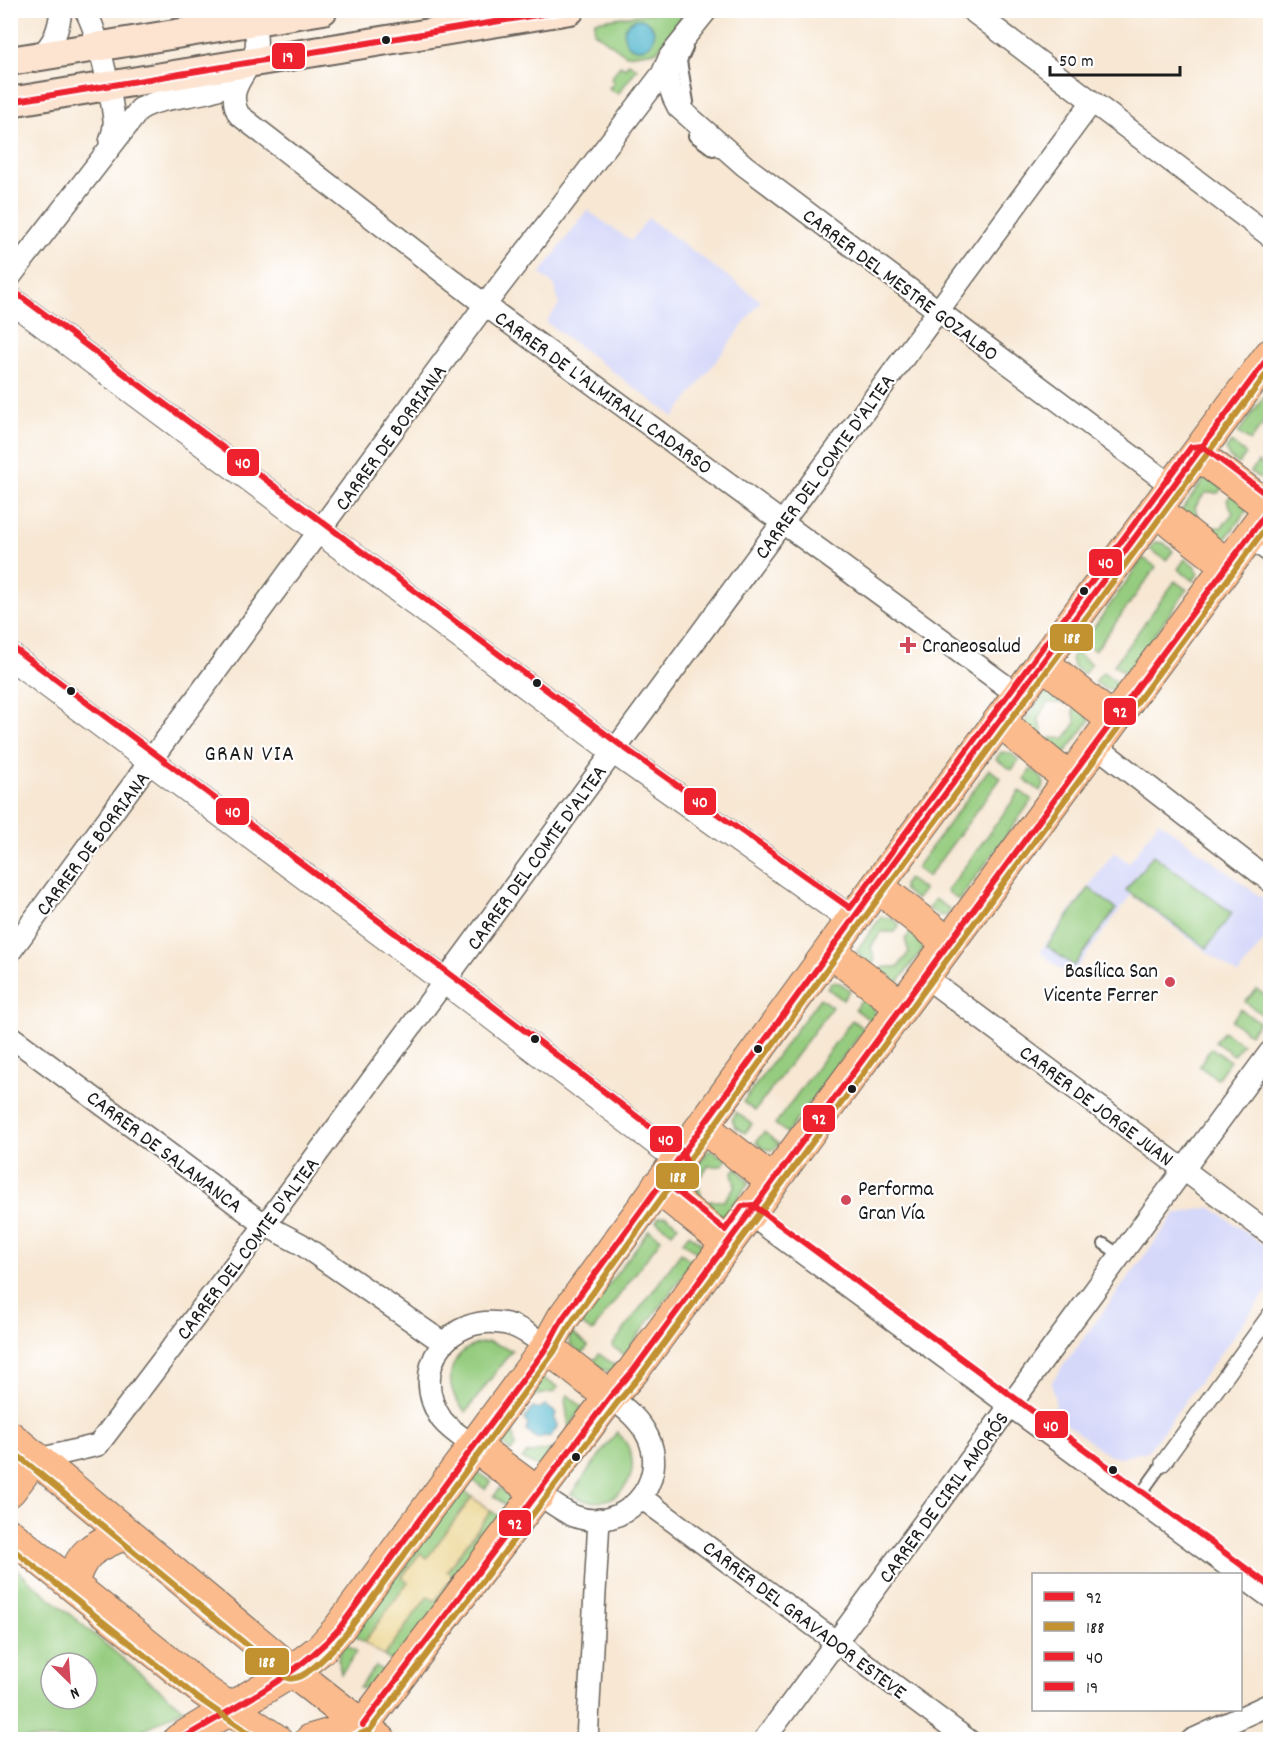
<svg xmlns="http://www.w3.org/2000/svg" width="1281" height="1750" viewBox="0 0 1281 1750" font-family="Dekko,sans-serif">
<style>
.built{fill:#d5d8f9}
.green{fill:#95cc7f;stroke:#58744e;stroke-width:1.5;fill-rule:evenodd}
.sand{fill:#eeda9e;stroke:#857b5d;stroke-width:1.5}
.water{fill:#4fb6cd;stroke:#366974;stroke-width:1.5}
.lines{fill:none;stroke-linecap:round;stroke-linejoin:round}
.service-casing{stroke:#69635c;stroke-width:14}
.pedestrian-casing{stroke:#69635c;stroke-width:18}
.minor-casing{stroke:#69635c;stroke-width:24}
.tertiary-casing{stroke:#69635c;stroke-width:28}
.secondary-casing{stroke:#69635c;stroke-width:32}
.primary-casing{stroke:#69635c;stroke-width:34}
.service{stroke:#fff;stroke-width:10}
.pedestrian{stroke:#fff;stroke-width:15}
.minor{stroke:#fff;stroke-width:21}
.tertiary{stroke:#fff;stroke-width:26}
.secondary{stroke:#fde4d1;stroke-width:28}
.primary{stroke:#fbbb8d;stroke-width:32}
.bus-1-casing{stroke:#fff;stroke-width:10}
.bus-2-casing{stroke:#fff;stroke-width:10}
.bus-3-casing{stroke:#fff;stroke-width:10}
.bus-4-casing{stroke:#fff;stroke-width:10}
.bus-1{stroke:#ed222e;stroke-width:6}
.bus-2{stroke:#c29231;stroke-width:6}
.bus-3{stroke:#ed222e;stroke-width:6}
.bus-4{stroke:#ed222e;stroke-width:6}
.bus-dot{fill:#1c1c1c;stroke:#fff;stroke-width:2}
.poi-dot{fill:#d1495b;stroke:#fff;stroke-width:2}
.labels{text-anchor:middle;stroke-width:4.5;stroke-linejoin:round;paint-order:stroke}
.street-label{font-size:21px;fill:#1c1c1c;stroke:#fff}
.poi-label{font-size:21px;fill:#1c1c1c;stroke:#fff;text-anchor:start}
.neighbourhood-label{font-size:22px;letter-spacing:1.5px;fill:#1c1c1c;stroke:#fff}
.line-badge{stroke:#fff;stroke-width:2}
.badge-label{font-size:16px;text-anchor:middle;font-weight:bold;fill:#fff}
</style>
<rect width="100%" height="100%" fill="#fff"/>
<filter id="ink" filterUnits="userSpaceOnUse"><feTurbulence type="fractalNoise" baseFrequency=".0167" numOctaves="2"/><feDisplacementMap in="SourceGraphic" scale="12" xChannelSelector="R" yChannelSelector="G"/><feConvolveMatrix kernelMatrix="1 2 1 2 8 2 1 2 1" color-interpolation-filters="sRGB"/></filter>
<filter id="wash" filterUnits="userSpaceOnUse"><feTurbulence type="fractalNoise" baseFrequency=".008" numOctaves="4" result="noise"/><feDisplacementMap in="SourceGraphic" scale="24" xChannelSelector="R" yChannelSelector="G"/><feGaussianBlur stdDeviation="1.35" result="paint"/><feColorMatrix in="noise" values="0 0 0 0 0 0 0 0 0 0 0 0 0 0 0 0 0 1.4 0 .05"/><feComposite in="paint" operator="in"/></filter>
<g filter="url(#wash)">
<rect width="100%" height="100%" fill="#f7e7d3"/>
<path class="built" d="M 587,210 L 631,241 L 648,218 L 761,301 L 674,417 L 546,322 L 559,305 L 555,286 L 540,274 Z
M 1159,821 L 1270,904 L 1270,932 L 1238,975 L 1131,895 L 1070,977 L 1040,952 L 1114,852 L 1129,863 Z
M 1211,1207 L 1267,1248 L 1270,1262 L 1270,1287 L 1148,1451 L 1123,1457 L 1109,1456 L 1057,1417 L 1052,1381 L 1175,1214 Z"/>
<path class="green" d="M 663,11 L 687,11 L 657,51 L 626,55 L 594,32 L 595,21 ZM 653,29 L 653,38 L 625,38 L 625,30 Z
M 629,63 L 637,69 L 618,94 L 609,88 L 614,82 L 611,79 L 620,65 L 625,68 Z
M 1270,388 L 1270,414 L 1250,441 L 1238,433 Z
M 1231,442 L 1246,454 L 1239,464 L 1229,457 L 1226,449 Z
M 1258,462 L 1270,471 L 1269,480 L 1260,479 L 1251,472 Z
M 1205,478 L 1224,486 L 1218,493 L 1205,493 L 1195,507 L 1198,521 L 1194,527 L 1181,511 Z
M 1233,493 L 1247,510 L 1223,542 L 1218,543 L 1203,534 L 1208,528 L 1222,527 L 1233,513 L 1227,500 Z
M 1155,542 L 1164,543 L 1173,551 L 1166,560 L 1150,549 Z
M 1143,558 L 1156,567 L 1095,651 L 1083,643 Z
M 1185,559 L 1195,566 L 1198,574 L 1193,581 L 1178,569 Z
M 1175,581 L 1187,590 L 1126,674 L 1114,665 Z
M 1075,652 L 1091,664 L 1084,674 L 1074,667 L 1071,659 Z
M 1103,672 L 1119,684 L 1114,690 L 1105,689 L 1095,682 Z
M 1048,688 L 1053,688 L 1068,696 L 1063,703 L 1048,703 L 1038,718 L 1042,731 L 1038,738 L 1025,726 L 1025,721 Z
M 1078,704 L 1090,720 L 1066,752 L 1062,753 L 1047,744 L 1051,738 L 1065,738 L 1076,723 L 1073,711 Z
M 1001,752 L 1010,753 L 1019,760 L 1012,770 L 996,759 Z
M 989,769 L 1001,778 L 928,877 L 916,868 Z
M 1031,769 L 1041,776 L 1044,784 L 1040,791 L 1024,779 Z
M 1020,791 L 1032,800 L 959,900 L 947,891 Z
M 1153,855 L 1232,913 L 1207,948 L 1126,890 Z
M 908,879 L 924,890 L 916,900 L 904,890 L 903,885 Z
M 1089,888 L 1116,909 L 1074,966 L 1047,946 Z
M 935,899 L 951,910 L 946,916 L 938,915 L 928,908 Z
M 881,917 L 891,918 L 900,925 L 895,932 L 881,932 L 871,947 L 875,960 L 870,966 L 858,954 L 857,950 Z
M 910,933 L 920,940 L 923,949 L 899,981 L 895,982 L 879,973 L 884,967 L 898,967 L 909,952 L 905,939 Z
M 831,982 L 840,983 L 850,990 L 843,1000 L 827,988 Z
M 1257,989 L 1270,1000 L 1270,1007 L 1264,1016 L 1245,1002 Z
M 820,998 L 832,1007 L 755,1111 L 743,1102 Z
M 862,999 L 872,1006 L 875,1014 L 871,1021 L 855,1009 Z
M 1240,1009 L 1259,1022 L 1250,1034 L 1232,1021 Z
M 852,1020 L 864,1029 L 787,1133 L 775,1124 Z
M 1224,1031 L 1242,1044 L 1234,1055 L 1215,1042 Z
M 1211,1048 L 1230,1061 L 1217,1079 L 1199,1066 Z
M 736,1112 L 752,1124 L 745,1133 L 735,1127 L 732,1118 Z
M 764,1132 L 779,1144 L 774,1150 L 765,1149 L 756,1142 Z
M 708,1151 L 712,1151 L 727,1159 L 722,1166 L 708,1166 L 697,1181 L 701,1194 L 697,1200 L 685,1192 L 684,1184 Z
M 737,1167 L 749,1183 L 725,1215 L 717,1215 L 706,1207 L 710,1201 L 724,1201 L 735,1186 L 732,1173 Z
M 666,1216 L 678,1225 L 672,1233 L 656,1221 L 659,1217 Z
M 649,1230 L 661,1239 L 592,1332 L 580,1323 Z
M 689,1234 L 701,1243 L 702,1250 L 699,1254 L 683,1242 Z
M 681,1253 L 693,1262 L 624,1355 L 612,1346 Z
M 572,1333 L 588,1346 L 582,1354 L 570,1344 L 569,1338 Z
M 489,1342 L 512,1350 L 466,1412 C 439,1386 448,1345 489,1342 Z
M 599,1354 L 616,1366 L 612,1370 L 606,1371 L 593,1362 Z
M 542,1378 L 558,1387 L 554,1392 L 526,1397 Z
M 568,1395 L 582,1407 L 569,1428 L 565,1400 Z
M 511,1418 L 515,1447 L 511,1452 L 498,1439 Z
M 617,1432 C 655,1468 615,1522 571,1494 Z
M 554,1449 L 538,1467 L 522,1459 L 526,1454 Z
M 476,1471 L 491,1481 L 485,1489 L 468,1477 Z
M 460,1487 L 472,1497 L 427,1559 L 420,1554 L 403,1576 L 409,1582 L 364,1642 L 352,1634 Z
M 500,1488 L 513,1500 L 511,1509 L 494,1496 Z
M 491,1511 L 503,1519 L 396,1665 L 384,1656 L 428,1596 L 435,1600 L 453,1577 L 446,1572 Z
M 11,1565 L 183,1709 L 126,1739 L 11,1739 ZM 51,1663 L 87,1663 L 87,1699 L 51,1699 Z
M 345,1643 L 357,1652 L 341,1674 L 338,1658 Z
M 376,1666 L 389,1675 L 372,1689 L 359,1688 Z"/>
<path class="sand" d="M 472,1497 L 491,1511 L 447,1571 L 453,1576 L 435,1601 L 428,1596 L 384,1656 L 364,1642 L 408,1582 L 402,1577 L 420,1553 L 427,1558 Z"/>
<path class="water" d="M624 34a15 15 0 1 1 30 0a15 15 0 1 1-30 0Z
M 545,1405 L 556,1413 L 554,1420 L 558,1426 L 550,1437 L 544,1436 L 538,1439 L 526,1431 L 528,1425 L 525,1419 L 533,1407 L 539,1409 Z"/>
</g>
<g filter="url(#ink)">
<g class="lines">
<defs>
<path id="service" d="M 687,48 L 681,61 L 688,102
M 694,136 L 713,150
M 1104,1244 L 1120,1255
M 1137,1499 L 1163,1463"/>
<path id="pedestrian" d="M 1163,1463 L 1270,1315"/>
<path id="minor" d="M 85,10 C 98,31 111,94 114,119 C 115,128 112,135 110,142
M 248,10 C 253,23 258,34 256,48 C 253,71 223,86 239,115 L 485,305 L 1018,695
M 971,10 L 1270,236
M 39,56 C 54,44 59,29 61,10
M 669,61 C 666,77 670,93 678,107 L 745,166 L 1172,486
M 10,277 L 140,109 C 174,90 218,102 242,72
M 1249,536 L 1270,552
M 1095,745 L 1270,881
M 10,952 L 485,305 L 662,74 L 670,56 L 707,10
M 924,976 L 1270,1234
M 10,1036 L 265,1225 L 301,1244 L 442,1342
M 748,1213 L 1270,1597
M 474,1446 C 463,1438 450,1430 442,1420 C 407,1370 449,1311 507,1324 C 522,1328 535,1338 547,1347
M 39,1459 L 98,1445 L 265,1225 L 1092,102
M 539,1494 C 550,1502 562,1511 574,1516 C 623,1535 670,1483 648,1437 C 640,1420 625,1408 610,1397
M 642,1498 L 968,1740
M 587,1740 L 599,1519
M 764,1740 L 1270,1052
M 1192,1740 L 1270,1704"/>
<path id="tertiary" d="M 10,299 L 614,751 L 852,920
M 10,656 L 485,1011 L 678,1159"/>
<path id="secondary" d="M 10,61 L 323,10
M 10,102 L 570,10"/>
<path id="primary" d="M 1197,454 L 1270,508
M 1155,509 L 1227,565
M 1042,662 L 1113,720
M 999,721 L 1069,779
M 877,886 L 948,943
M 830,951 L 901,1006
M 702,1126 L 772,1181
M 657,1187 L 727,1243
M 547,1347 L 610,1397
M 10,1437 L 292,1671 L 380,1740
M 474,1446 L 539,1494
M 10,1490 L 35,1457
M 10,1535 L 204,1691 L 276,1740
M 72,1584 C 82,1549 95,1547 126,1533
M 179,1740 L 292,1671 L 321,1649 L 338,1630 L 547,1347 L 563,1318 L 877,886 L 1270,355
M 311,1740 L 363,1725 L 610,1397 L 633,1371 L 1270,508"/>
</defs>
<use href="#service" class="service-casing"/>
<use href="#pedestrian" class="pedestrian-casing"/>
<use href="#minor" class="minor-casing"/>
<use href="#tertiary" class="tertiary-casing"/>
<use href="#secondary" class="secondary-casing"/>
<use href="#primary" class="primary-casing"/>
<use href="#service" class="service"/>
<use href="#pedestrian" class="pedestrian"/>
<use href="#minor" class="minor"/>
<use href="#tertiary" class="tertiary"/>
<use href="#secondary" class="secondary"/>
<use href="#primary" class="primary"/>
<defs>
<path id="bus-1" d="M 363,1725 L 610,1397 L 633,1371 L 1270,508
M 180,1740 C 234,1707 295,1678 338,1630 L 547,1347 L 563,1318 L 877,886 L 1270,355"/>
<path id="bus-2" d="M 10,1449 L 287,1678 C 303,1684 335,1647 345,1635 L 554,1352 L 571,1323 L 884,891 L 1270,369
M 10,1547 L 198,1698 L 259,1740
M 345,1740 L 370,1730 L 617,1403 L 640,1376 L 1270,522"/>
<path id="bus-3" d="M 15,292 L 619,744 L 850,908 L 1191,447 L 1202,446 L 1270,497
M 15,649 L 490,1004 L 683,1152 L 686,1162 L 669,1185 L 725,1230 L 742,1206 L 753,1205 L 1270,1586"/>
<path id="bus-4" d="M 10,102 L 567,10"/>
</defs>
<use href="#bus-1" class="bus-1-casing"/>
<use href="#bus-2" class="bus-2-casing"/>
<use href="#bus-3" class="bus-3-casing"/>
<use href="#bus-4" class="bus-4-casing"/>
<use href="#bus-1" class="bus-1"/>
<use href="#bus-2" class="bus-2"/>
<use href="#bus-3" class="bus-3"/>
<use href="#bus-4" class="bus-4"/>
</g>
</g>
<g class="bus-dot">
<circle cx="386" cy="40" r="5"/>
<circle cx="1084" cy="591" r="5"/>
<circle cx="537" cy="683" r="5"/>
<circle cx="71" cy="691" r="5"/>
<circle cx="535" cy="1039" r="5"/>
<circle cx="758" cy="1049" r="5"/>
<circle cx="852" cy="1089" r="5"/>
<circle cx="576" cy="1457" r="5"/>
<circle cx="1113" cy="1470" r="5"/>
</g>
<g class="poi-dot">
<path d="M905 636h6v6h6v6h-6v6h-6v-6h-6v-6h6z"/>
<circle cx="1170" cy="982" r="6"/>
<circle cx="846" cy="1200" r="6"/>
</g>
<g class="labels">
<g class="street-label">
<text transform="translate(901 284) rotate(37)" y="7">CARRER DEL MESTRE GOZALBO</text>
<text transform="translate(604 392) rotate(36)" y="7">CARRER DE L'ALMIRALL CADARSO</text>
<text transform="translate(390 437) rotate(-54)" y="7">CARRER DE BORRIANA</text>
<text transform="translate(824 466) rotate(-54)" y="7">CARRER DEL COMTE D'ALTEA</text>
<text transform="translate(92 843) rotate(-53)" y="7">CARRER DE BORRIANA</text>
<text transform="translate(536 857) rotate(-54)" y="7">CARRER DEL COMTE D'ALTEA</text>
<text transform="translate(1097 1105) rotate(37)" y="7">CARRER DE JORGE JUAN</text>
<text transform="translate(165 1151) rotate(37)" y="7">CARRER DE SALAMANCA</text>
<text transform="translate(247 1248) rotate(-53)" y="7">CARRER DEL COMTE D'ALTEA</text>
<text transform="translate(943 1497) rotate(-54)" y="7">CARRER DE CIRIL AMORÓS</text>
<text transform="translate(805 1619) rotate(37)" y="7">CARRER DEL GRAVADOR ESTEVE</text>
</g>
<g class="poi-label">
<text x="922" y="652">Craneosalud</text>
<text x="1158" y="977" text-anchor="end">Basílica San<tspan x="1158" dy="24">Vicente Ferrer</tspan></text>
<text x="858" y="1195">Performa<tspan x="858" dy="24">Gran Vía</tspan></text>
</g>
<g class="neighbourhood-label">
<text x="250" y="760">GRAN VIA</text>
</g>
</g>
<g class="line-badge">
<rect x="271" y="42" width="35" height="28" rx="6" fill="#ed222e"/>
<rect x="226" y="448" width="34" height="29" rx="6" fill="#ed222e"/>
<rect x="1088" y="548" width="35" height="29" rx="6" fill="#ed222e"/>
<rect x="1049" y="623" width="45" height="29" rx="6" fill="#c29231"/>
<rect x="1103" y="697" width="34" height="29" rx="6" fill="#ed222e"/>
<rect x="683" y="787" width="34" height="29" rx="6" fill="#ed222e"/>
<rect x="215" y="797" width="35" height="29" rx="6" fill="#ed222e"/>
<rect x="802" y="1104" width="34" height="29" rx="6" fill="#ed222e"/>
<rect x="649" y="1125" width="34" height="28" rx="6" fill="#ed222e"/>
<rect x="655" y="1162" width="45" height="28" rx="6" fill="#c29231"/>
<rect x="1034" y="1410" width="35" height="29" rx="6" fill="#ed222e"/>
<rect x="498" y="1509" width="34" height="28" rx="6" fill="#ed222e"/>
<rect x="244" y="1647" width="46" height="29" rx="6" fill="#c29231"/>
</g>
<g class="badge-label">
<text x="288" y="62">19</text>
<text x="243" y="468">40</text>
<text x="1106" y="568">40</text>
<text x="1072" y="643">188</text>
<text x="1120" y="717">92</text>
<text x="700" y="807">40</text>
<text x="233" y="817">40</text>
<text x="819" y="1124">92</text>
<text x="666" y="1145">40</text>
<text x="678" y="1182">188</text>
<text x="1051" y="1431">40</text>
<text x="515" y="1529">92</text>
<text x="267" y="1667">188</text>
</g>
<rect width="1281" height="1750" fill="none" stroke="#fff" stroke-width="36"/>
<rect x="1032" y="1573" width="210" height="138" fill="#ffffff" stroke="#a4a4a4" stroke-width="1.5"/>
<rect x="1044" y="1592" width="30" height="9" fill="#ed222e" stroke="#a4a4a4" stroke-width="1.5"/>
<text x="1086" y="1603" font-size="18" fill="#1c1c1c">92</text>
<rect x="1044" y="1622" width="30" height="9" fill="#c29231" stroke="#a4a4a4" stroke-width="1.5"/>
<text x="1086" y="1633" font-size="18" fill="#1c1c1c">188</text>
<rect x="1044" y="1652" width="30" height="9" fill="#ed222e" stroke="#a4a4a4" stroke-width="1.5"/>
<text x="1086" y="1663" font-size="18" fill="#1c1c1c">40</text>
<rect x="1044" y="1682" width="30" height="9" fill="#ed222e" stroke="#a4a4a4" stroke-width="1.5"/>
<text x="1086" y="1693" font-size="18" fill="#1c1c1c">19</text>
<g transform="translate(69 1681) rotate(155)"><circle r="28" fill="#ffffff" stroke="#a4a4a4" stroke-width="1.5"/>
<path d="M0-4.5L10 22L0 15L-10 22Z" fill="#d1495b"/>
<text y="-9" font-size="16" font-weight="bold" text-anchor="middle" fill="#1c1c1c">N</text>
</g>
<path d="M1050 66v9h130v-9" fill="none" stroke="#1c1c1c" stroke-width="3"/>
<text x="1059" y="66" font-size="18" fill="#1c1c1c" stroke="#ffffff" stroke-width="4.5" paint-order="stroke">50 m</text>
</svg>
